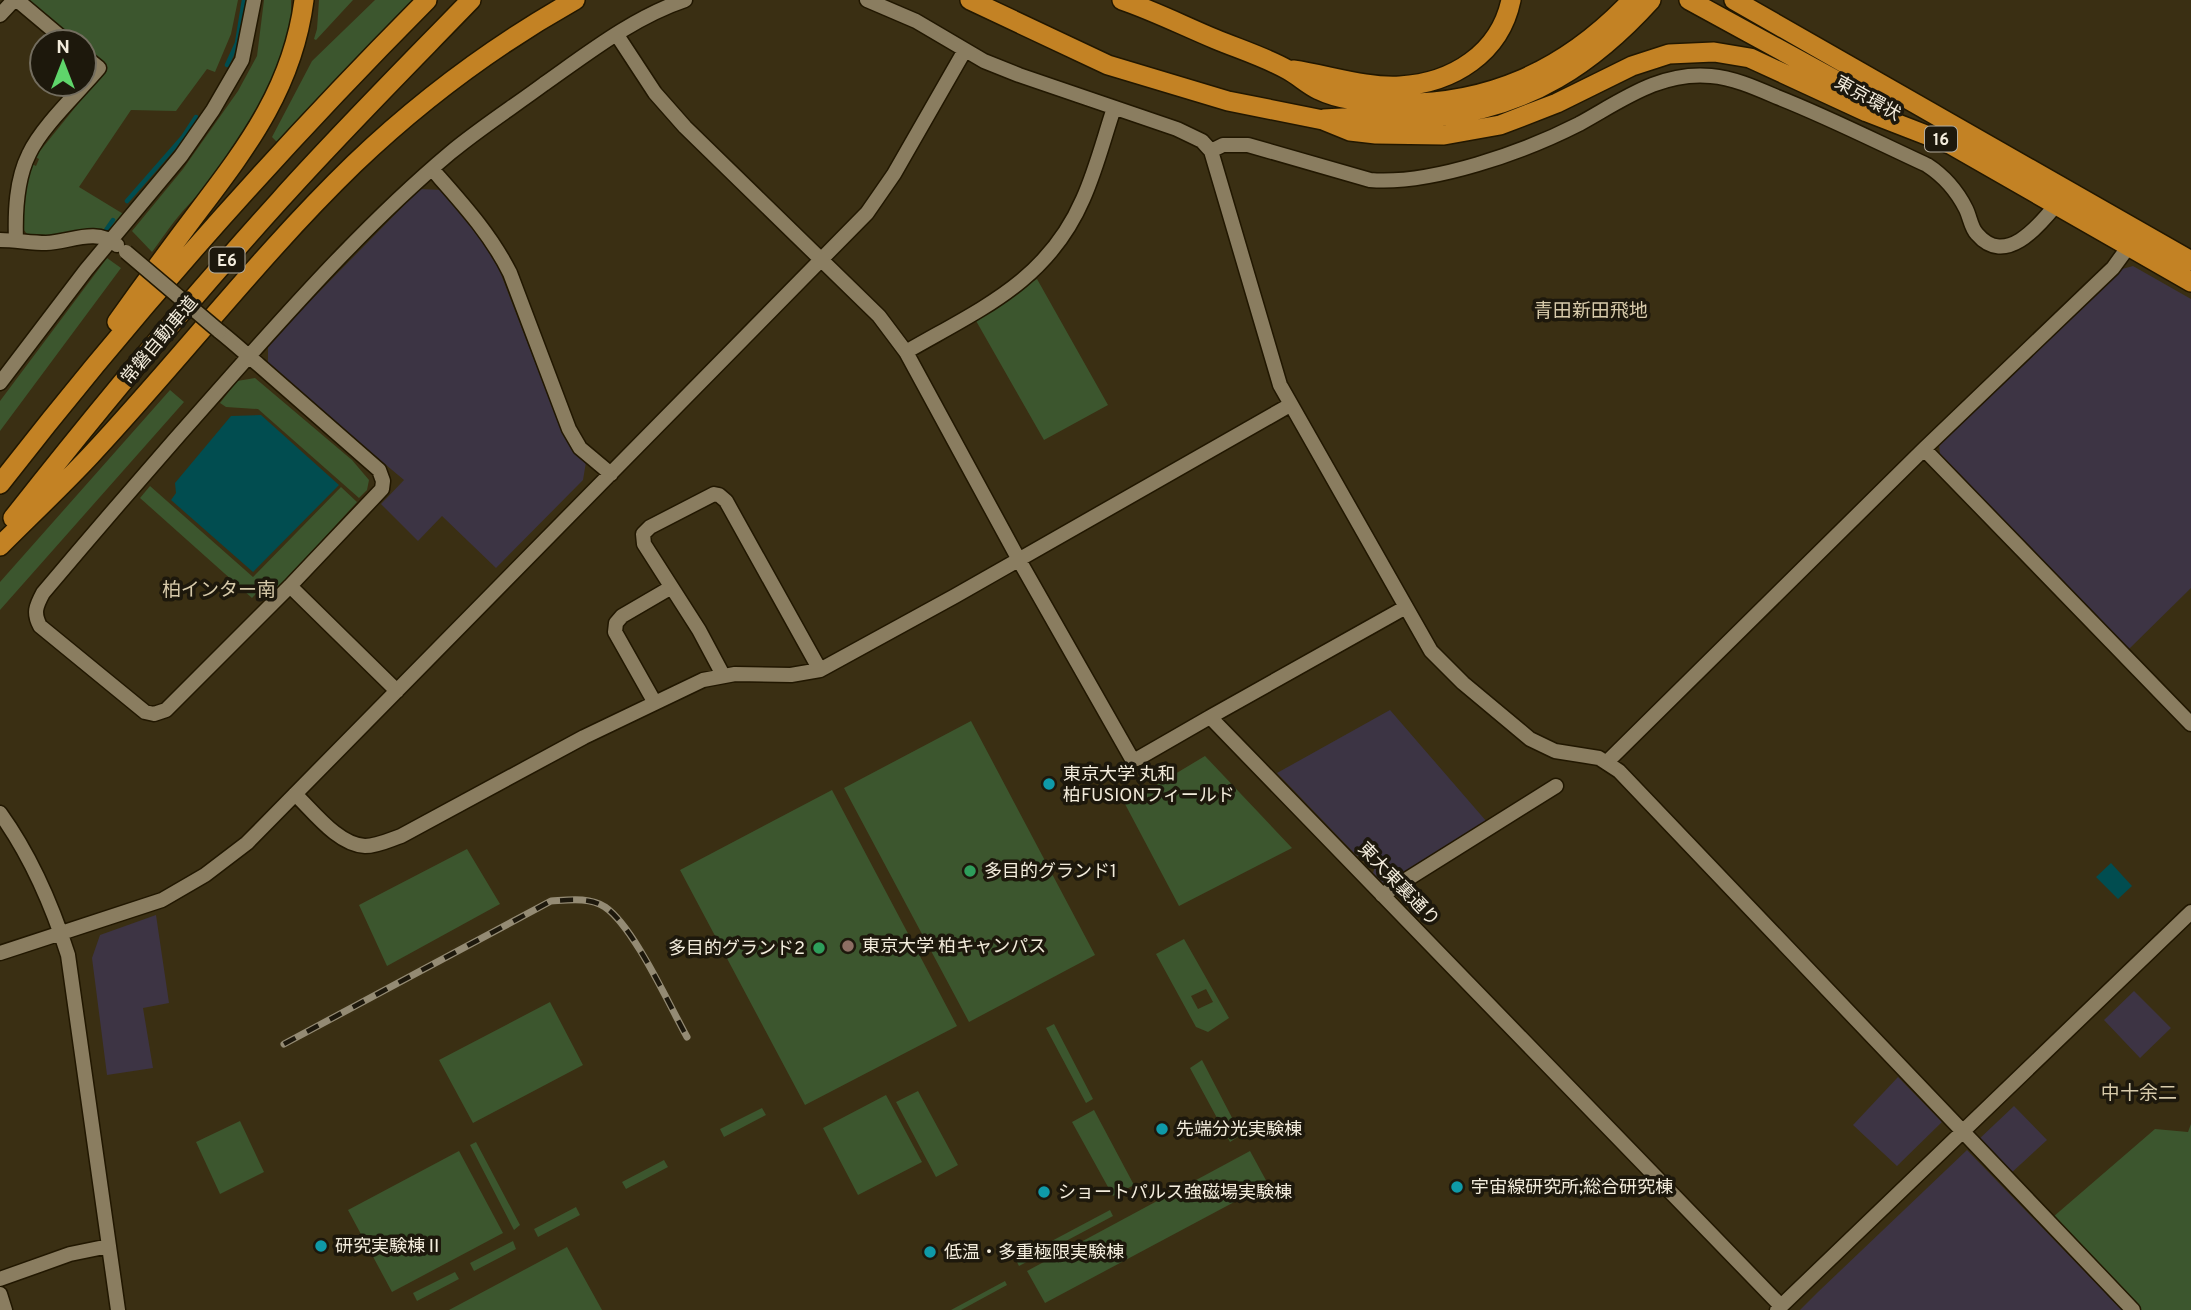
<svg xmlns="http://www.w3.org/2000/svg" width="2191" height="1310" viewBox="0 0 2191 1310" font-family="Overpass,'Noto Sans JP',sans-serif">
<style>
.commercial{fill:#3d3444}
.industrial{fill:#3c3444}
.green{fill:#3c562e;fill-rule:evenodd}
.water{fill:#014d50}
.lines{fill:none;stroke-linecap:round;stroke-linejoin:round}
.stream{stroke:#014d50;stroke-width:4.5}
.minor-casing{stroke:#211700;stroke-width:17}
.highway-casing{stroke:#211700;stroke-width:22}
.minor{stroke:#8a7d60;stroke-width:14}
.highway{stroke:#c38224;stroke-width:19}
.rail-casing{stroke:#948b74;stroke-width:7}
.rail{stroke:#1d180c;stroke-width:4.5;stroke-dasharray:13;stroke-linecap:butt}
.minor-bridge-casing{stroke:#211700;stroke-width:17;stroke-linecap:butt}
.minor-bridge{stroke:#8a7d60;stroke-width:14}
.culture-dot{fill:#0f9aa8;stroke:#1d180c;stroke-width:2.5}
.leisure-dot{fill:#2e9e5b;stroke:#1d180c;stroke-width:2.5}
.education-dot{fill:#8d6e63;stroke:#1d180c;stroke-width:2.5}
.labels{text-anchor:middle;stroke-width:7;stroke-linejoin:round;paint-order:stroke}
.shield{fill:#1d180c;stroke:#b3ac9e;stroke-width:2}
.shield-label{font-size:16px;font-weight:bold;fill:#f3ecdc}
.street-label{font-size:18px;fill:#f3ecdc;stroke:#1d180c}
.poi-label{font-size:18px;fill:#f3ecdc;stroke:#1d180c;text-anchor:start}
.neighbourhood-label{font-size:19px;fill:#d7caaa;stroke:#1d180c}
</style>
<rect width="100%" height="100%" fill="#3a2f13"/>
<path class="commercial" d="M 2133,266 L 2191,299 L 2191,588 L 2129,649 L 1940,454 L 1939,445 L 2122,269 Z
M 156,915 L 169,1003 L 143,1008 L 153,1068 L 107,1075 L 92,958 L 100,935 Z
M 2134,991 L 2171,1028 L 2140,1058 L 2104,1020 Z
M 1898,1077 L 1942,1122 L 1897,1166 L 1853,1125 Z
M 2014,1106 L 2047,1140 L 2009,1175 L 1977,1141 Z
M 1967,1150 L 2122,1310 L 1800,1310 L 1818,1292 Z"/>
<path class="industrial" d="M 420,189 L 443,190 L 469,220 L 497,264 L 555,414 L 565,436 L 586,462 L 583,480 L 496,568 L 442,516 L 418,541 L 381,504 L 404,480 L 268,366 L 268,344 Z
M 1390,710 L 1487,822 L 1385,885 L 1373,873 L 1377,860 L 1367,852 L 1357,856 L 1277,773 Z"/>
<path class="green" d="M 30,0 L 238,0 L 231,34 L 215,72 L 207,69 L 176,111 L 131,110 L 79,187 L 125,215 L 111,229 L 37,236 L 28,235 L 22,228 L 24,189 L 32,164 L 36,166 L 39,159 L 35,157 L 107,68 L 84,49 L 84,42 L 76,42 L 30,3 Z
M 264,0 L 291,0 L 291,20 L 272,93 L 212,186 C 186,201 170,228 152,252 L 132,231 L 183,169 L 238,91 L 257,56 Z
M 319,0 L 353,0 L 316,40 L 314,39 L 317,29 Z
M 375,0 L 415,0 L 278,143 L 272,137 L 312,61 Z
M 107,258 L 121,268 L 0,431 L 0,401 Z
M 1037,279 L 1108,405 L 1044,440 L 975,319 Z
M 255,378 L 352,460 L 369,480 L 367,490 L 359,498 L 258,409 L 226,407 L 220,403 L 237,381 Z
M 170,390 L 184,402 L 0,610 L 0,582 Z
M 150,486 L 253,577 L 341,487 L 357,502 L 273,594 L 263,586 L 252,598 L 140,498 Z
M 971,721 L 1095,955 L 969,1022 L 844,788 Z
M 1205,756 L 1292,848 L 1179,906 L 1125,804 Z
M 832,790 L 957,1026 L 805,1105 L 680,870 Z
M 467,849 L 500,904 L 387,966 L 359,905 Z
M 1184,939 L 1229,1018 L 1208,1032 L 1196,1027 L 1156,954 ZM 1206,989 L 1213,1002 L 1198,1009 L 1191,996 Z
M 550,1002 L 583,1065 L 473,1123 L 439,1060 Z
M 1054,1024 L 1093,1099 L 1086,1103 L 1046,1028 Z
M 1202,1060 L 1241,1135 L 1230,1142 L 1190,1068 Z
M 918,1091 L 958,1165 L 936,1177 L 896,1102 Z
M 886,1095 L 922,1162 L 858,1195 L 823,1128 Z
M 762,1108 L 766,1115 L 724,1137 L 720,1129 Z
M 1094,1110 L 1134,1185 L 1113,1196 L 1072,1122 Z
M 240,1121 L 264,1172 L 220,1194 L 196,1142 Z
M 2191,1124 L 2191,1310 L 2140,1310 L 2094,1261 L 2094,1258 L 2053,1217 L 2155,1129 L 2188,1132 Z
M 476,1142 L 520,1225 L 514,1230 L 470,1145 Z
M 459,1151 L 503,1233 L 392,1292 L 348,1210 Z
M 1250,1151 L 1268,1184 L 1045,1303 L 1027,1271 Z
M 664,1160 L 668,1167 L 626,1189 L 622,1182 Z
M 576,1207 L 580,1215 L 538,1237 L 534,1229 Z
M 1110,1210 L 1113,1216 L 1019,1266 L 1016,1260 Z
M 513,1241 L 516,1249 L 474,1271 L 470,1263 Z
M 567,1247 L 602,1310 L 449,1310 Z
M 455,1272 L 459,1279 L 417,1301 L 413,1293 Z
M 1005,1281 L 1007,1285 L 961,1310 L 951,1310 Z"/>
<path class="water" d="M 261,415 L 339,485 L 253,572 L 171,500 L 176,493 L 175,483 L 231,416 Z
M 2111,863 L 2132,886 L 2118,899 L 2096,877 Z"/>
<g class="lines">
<path class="stream" d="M 227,65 L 237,43 L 244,0
M 127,201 L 183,137 L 196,117
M 106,230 L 113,220"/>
<defs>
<path id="minor" d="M 17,0 L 67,42
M 867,0 L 916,21 L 984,61 L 1019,75 L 1177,129 L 1202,141 L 1211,151 L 1280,385 L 1431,651 L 1463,683 L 1530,739 L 1555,751 L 1599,758 L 1619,771 L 2133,1310
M 0,15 L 14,0
M 617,35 L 655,93 L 685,127 L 879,316 L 906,352 L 1019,560 L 1132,759 L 1137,759 L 1210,717 L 1781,1306
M 1211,151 L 1223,145 L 1248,145 L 1370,180 C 1432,185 1524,152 1579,124 C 1621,101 1660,71 1711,76 C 1734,78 1756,88 1777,97 C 1828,117 1877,142 1927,165 C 1944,176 1957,191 1966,209 C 1970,217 1971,228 1977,234 C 2005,267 2038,227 2056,205
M 432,169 C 461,202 490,233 510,273 L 569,429 L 580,448 L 611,474
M 0,240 C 15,240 31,243 46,243 C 71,242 95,227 117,245
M 16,240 C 15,212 16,180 29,154 C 42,126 78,93 99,68 L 84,56
M 219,331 C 233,342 246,354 259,365 L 379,470 L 383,481 L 382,489 L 290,586 L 166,710 L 154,714 L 145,712 L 40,626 C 33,613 36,606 43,593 C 108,516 174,440 241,365 C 307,291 374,217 450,153 C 480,128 513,107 544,84 C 588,53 634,17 685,0
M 906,352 C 980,309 1047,282 1083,199 C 1096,170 1104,138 1114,108
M 0,383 L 86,270 L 181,156 L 213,110 L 242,60 L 254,0
M 1924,449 L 2191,724
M 290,586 L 397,691
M 723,675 L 699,630 L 644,544 L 643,534 L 650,527 L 714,494 L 719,495 L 726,501 L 820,670
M 655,703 L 615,632 L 616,623 L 622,616 L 670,588
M 1210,717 L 1406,607
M 1607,762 L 1924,449 L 2113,268 L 2129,246
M 295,794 C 313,811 338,845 365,846 C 378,846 389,840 401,836 L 584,737 L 703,680 L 735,674 L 791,675 L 820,670 L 955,596 L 1290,405
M 0,813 C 31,856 52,905 68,955 L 118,1310
M 1382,895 L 1556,786
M 0,953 L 162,900 L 205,875 L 247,843 L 867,213 L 894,174 L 965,50
M 0,1279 L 70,1254 L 109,1246
M 0,1294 L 5,1310
M 1777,1310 L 2191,912"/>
<path id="highway" d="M 970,0 L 1108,65 L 1228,101 L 1323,120 L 1350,131 L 1376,134 L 1444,135 L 1500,125 L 1557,103 L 1632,66 L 1669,54 L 1714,52 L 1750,58 L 1867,112 L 1952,145
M 1122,0 C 1154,11 1184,26 1215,39 C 1239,49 1265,57 1288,70 C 1299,76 1308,85 1319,90 C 1339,100 1366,102 1387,103 C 1486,107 1565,71 1632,0
M 1689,0 L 1883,106
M 1734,0 L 2191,261
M 1293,70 C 1328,75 1365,88 1400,86 C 1453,83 1500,53 1511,0
M 1324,119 C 1364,115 1402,120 1442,116 C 1529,106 1593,64 1651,0
M 1943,140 L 2191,282
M 117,322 C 144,284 172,246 200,209 C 250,143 293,85 304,0
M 0,484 C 132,314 276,152 427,0
M 13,518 C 98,410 187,303 280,200 C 341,132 407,66 471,0
M 0,546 C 30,516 61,487 90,456 C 180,360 260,255 354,164 C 421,100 495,45 575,0"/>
</defs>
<use href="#minor" class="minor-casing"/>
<use href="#highway" class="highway-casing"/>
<use href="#minor" class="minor"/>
<use href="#highway" class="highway"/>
<defs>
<path id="rail" d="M 284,1044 L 551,901 C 569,900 589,897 605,907 C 634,927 668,1003 687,1037"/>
</defs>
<use href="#rail" class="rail-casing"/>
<use href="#rail" class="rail"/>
<defs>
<path id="minor-bridge" d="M 126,252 L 219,331"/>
</defs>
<use href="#minor-bridge" class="minor-bridge-casing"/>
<use href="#minor-bridge" class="minor-bridge"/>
</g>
<g class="culture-dot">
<circle cx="1049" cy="784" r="7"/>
<circle cx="1162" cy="1129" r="7"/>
<circle cx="1457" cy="1187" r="7"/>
<circle cx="1044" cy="1192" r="7"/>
<circle cx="321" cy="1246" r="7"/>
<circle cx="930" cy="1252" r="7"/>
</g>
<g class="leisure-dot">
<circle cx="970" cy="871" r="7"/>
<circle cx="819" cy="948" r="7"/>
</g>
<circle class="education-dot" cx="848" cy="946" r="7"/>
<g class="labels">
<g class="shield">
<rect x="1925" y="126.5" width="32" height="25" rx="5"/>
<rect x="209.5" y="247.5" width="35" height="25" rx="5"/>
</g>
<g class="shield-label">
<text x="1941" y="145">16</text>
<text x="227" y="266">E6</text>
</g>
<g class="street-label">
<text transform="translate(1868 98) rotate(29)" y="6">東京環状</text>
<text transform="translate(159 340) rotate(-50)" y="6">常磐自動車道</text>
<text transform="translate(1399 884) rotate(46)" y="6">東大東裏通り</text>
</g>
<g class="poi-label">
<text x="1063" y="780">東京大学 丸和<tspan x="1063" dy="21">柏FUSIONフィールド</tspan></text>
<text x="984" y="877">多目的グランド1</text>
<text x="862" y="952">東京大学 柏キャンパス</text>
<text x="805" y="954" text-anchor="end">多目的グランド2</text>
<text x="1176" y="1135">先端分光実験棟</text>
<text x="1471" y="1193">宇宙線研究所;総合研究棟</text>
<text x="1058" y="1198">ショートパルス強磁場実験棟</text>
<text x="335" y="1252">研究実験棟Ⅱ</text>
<text x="944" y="1258">低温・多重極限実験棟</text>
</g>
<g class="neighbourhood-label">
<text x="1591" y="317">青田新田飛地</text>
<text x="219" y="596">柏インター南</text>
<text x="2139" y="1099">中十余二</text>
</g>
</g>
<g transform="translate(63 63)"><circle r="33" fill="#1d180c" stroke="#736d5f" stroke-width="2"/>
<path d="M0-5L12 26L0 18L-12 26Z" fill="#5fd56b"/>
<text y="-10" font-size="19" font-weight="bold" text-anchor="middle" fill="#f3ecdc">N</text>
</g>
</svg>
